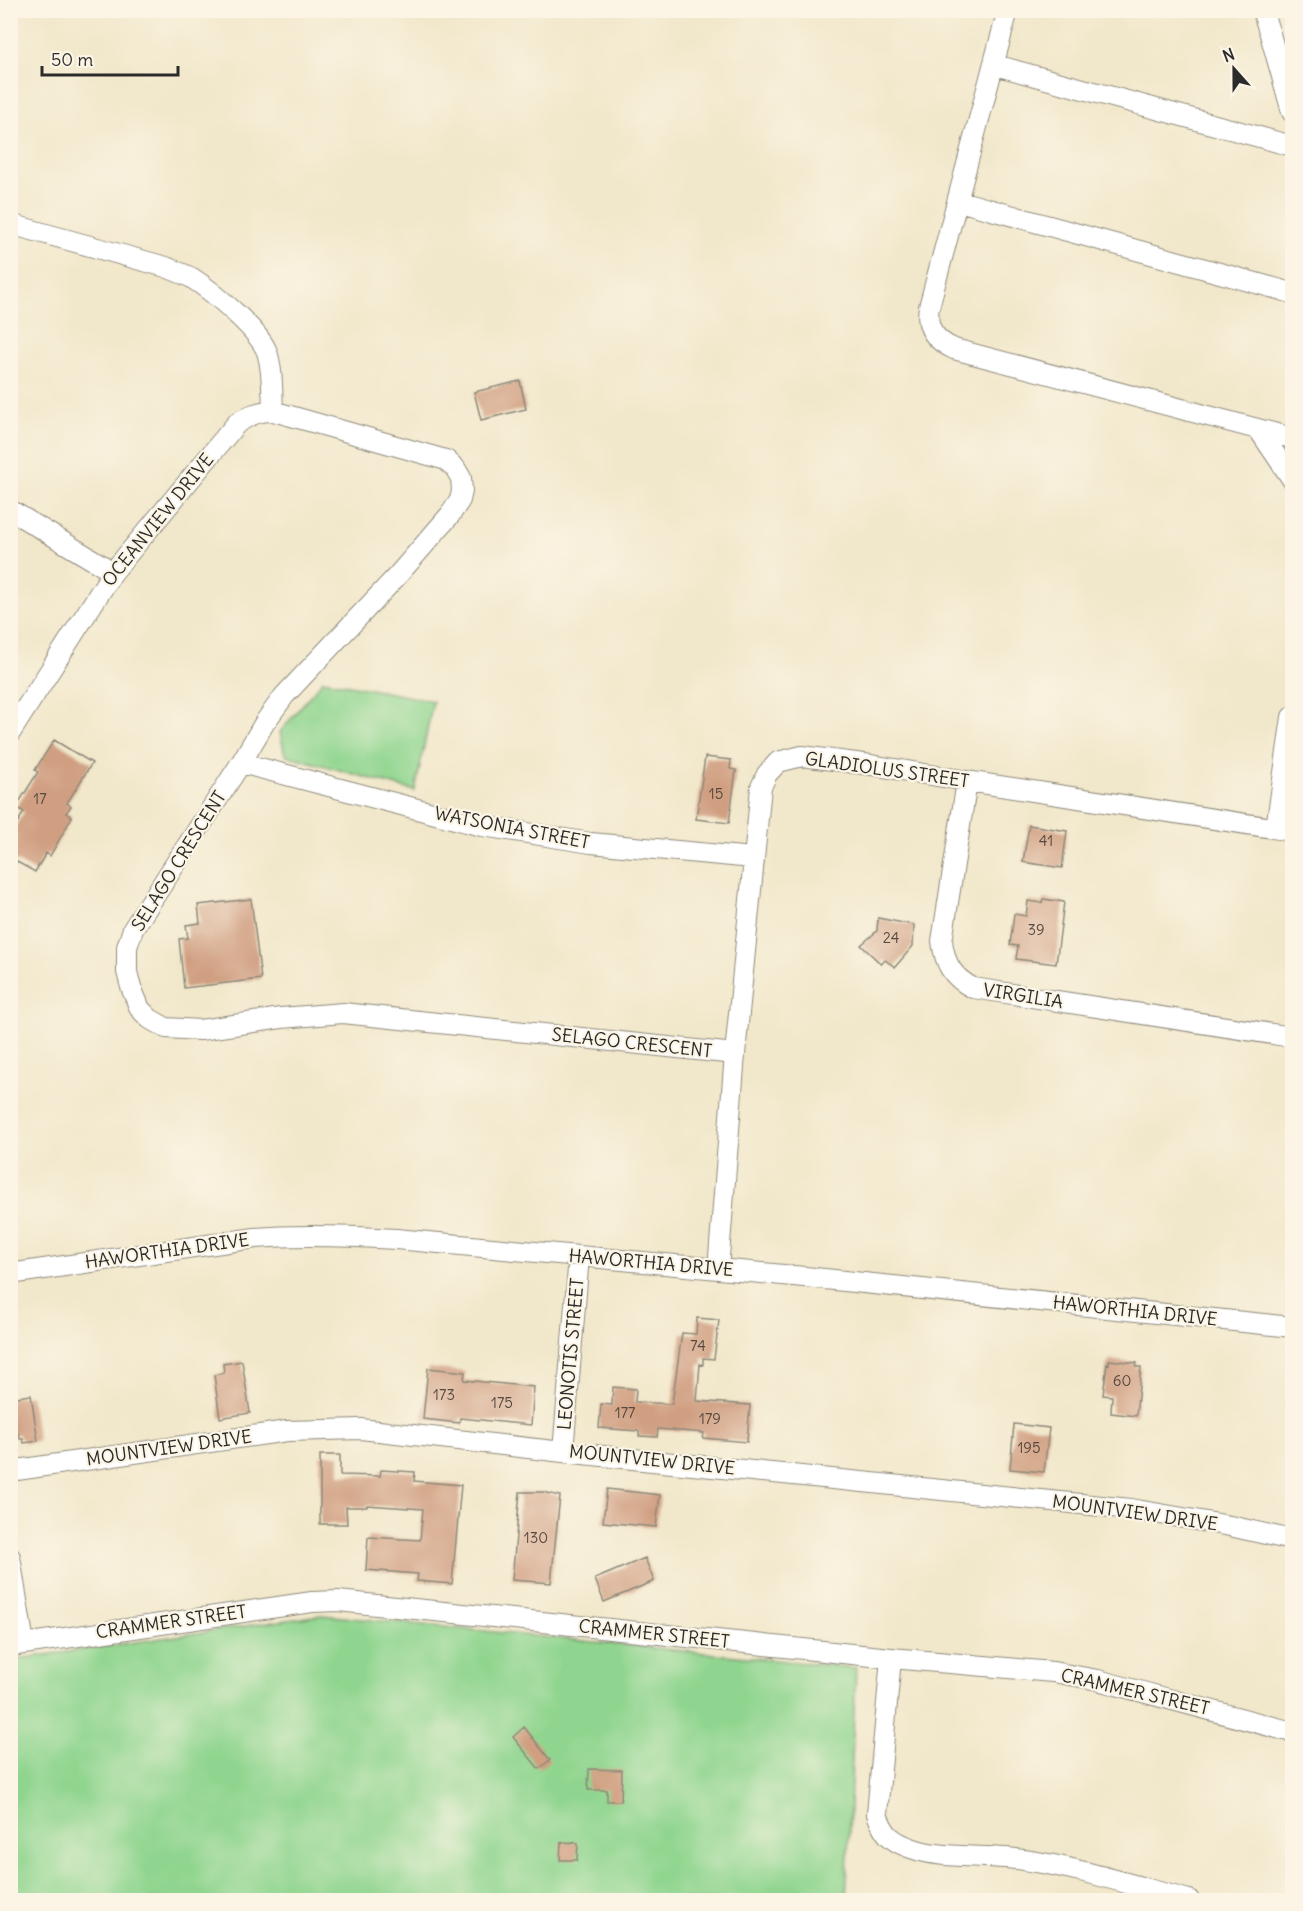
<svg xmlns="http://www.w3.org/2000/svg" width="1303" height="1911" viewBox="0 0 1303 1911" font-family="Delius,sans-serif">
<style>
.green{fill:#90d58f;stroke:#5e805d;stroke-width:1.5}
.building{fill:#d09f81}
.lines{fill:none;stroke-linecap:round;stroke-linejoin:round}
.minor-casing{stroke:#8e897a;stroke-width:22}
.minor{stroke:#fff;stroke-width:20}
.labels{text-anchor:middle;stroke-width:4.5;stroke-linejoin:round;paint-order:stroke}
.number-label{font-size:15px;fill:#544840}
.street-label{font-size:18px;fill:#2b2b2b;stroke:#fcf5e5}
</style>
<rect width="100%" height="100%" fill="#fcf5e5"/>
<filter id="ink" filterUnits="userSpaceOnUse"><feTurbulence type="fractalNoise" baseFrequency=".0167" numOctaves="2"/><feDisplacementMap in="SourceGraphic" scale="12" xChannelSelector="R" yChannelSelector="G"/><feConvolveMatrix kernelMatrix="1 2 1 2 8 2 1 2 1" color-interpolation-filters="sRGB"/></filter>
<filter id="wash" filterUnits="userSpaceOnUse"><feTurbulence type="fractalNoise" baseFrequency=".008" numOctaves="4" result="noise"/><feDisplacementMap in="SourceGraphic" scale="24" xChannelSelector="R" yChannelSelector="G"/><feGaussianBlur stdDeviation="1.35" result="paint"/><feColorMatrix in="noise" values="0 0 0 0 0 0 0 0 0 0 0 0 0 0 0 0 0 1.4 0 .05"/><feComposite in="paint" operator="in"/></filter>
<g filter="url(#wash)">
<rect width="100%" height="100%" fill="#f1e7ca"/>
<path class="green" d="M 323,680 L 433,701 L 415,791 L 285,755 L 280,732 Z
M 322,1615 L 856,1668 L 846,1900 L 11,1900 L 11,1660 Z"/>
<g id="blocks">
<path class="building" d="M 520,381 L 526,409 L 481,420 L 474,392 Z
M 54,740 L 92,763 L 67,803 L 71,806 L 66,813 L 72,817 L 50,856 L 46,853 L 35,872 L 10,858 L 10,835 L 24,812 L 16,807 L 38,772 L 35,770 Z
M 705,757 L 731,760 L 730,769 L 736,770 L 729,823 L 696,819 Z
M 1029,825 L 1067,831 L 1062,868 L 1023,862 Z
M 251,899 L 261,979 L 184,988 L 179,939 L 188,938 L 186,925 L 200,923 L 198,905 Z
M 1043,899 L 1064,902 L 1056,964 L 1016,959 L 1018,946 L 1010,945 L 1014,914 L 1026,916 L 1028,901 L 1042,903 Z
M 878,918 L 914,925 L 913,946 L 895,967 L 885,960 L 881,964 L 861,945 L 877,931 Z
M 697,1318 L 719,1320 L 714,1359 L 703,1358 L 703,1365 L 700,1364 L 697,1401 L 750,1405 L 747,1442 L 703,1438 L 704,1433 L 658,1429 L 657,1437 L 639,1436 L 639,1431 L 599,1428 L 601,1404 L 612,1405 L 613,1387 L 636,1389 L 635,1402 L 672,1404 L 682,1333 L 696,1334 Z
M 1109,1360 L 1137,1363 L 1136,1367 L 1141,1367 L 1136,1416 L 1111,1413 L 1112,1396 L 1103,1395 L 1107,1363 L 1109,1364 Z
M 242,1361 L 250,1413 L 220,1418 L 214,1375 L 224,1373 L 223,1364 Z
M 428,1368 L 465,1372 L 464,1380 L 534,1387 L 531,1425 L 460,1418 L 459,1423 L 423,1419 Z
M 31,1395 L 38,1441 L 24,1443 L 23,1439 L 20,1439 L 19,1434 L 10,1435 L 10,1398 Z
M 1014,1424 L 1049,1428 L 1044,1472 L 1010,1469 Z
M 320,1455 L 340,1455 L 340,1475 L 380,1476 L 381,1470 L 415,1472 L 414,1481 L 461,1485 L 452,1584 L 417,1581 L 418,1574 L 366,1570 L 368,1537 L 420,1540 L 423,1509 L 367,1505 L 367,1507 L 346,1507 L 347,1524 L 320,1524 Z
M 607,1489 L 660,1495 L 656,1527 L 603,1522 Z
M 520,1492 L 543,1492 L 560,1496 L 551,1583 L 512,1580 Z
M 645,1558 L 654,1581 L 604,1602 L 595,1579 Z
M 524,1727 L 550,1760 L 539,1769 L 513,1737 Z
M 589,1769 L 622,1770 L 621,1801 L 607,1801 L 607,1790 L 588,1790 Z
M 561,1842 L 578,1843 L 577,1860 L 560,1860 Z"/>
</g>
</g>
<g filter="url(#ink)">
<use href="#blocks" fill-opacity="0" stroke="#8e897a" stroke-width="1.5"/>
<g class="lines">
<defs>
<path id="minor" d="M 1008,10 L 929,307 C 925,328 936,341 954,349 L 1292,438
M 1262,10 L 1270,34 L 1292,112
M 995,65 L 1292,146
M 959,201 L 1292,293
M 10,224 L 166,267 C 175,271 184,274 192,278 C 212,291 259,330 267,352 C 273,371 272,391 273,411
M 1259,430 L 1292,479
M 10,510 L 113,572
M 10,733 L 113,572 L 237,423 C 250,415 258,411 273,411 L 446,460 L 455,468 L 461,478 L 462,491 L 460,500 L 450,515 L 398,575 L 284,696 L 265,722 L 241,763 L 133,929 L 127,947 L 127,972 L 131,987 L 140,1009 L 150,1019 L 166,1028 L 200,1030 L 281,1018 L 343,1013 L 735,1054
M 241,763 L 482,826 L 591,843 L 753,858
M 967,781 L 942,941 C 945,964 952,977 973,988 L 1292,1037
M 1276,828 L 1292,717
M 718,1269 L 735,1054 L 761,787 L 767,774 L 778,762 L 802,756 L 871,765 L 967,781 L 1292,831
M 10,1274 L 255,1238 C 302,1234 349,1236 396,1239 L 815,1278 L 1292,1327
M 563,1452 L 579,1256
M 10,1471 L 287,1431 L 361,1429 L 563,1452 L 1131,1509 L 1230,1526 L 1292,1540
M 10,1557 L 24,1644
M 10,1646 L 312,1602 L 338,1601 L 891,1658 L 1053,1672 L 1098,1680 L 1292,1732
M 891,1658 L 877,1814 C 884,1834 891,1841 911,1848 C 942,1860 990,1854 1024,1860 C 1080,1868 1135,1886 1189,1900"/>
</defs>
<use href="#minor" class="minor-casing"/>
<use href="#minor" class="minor"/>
</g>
</g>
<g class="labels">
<g class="number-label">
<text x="716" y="799">15</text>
<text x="40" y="804">17</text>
<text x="1046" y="846">41</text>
<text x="1036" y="935">39</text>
<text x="891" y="943">24</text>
<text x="698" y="1351">74</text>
<text x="1122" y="1386">60</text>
<text x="444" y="1400">173</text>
<text x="502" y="1408">175</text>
<text x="625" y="1418">177</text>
<text x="710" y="1424">179</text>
<text x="1029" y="1453">195</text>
<text x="536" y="1543">130</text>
</g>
<g class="street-label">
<text transform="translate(158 520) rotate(-51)" y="6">OCEANVIEW DRIVE</text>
<text transform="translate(887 770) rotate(8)" y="6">GLADIOLUS STREET</text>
<text transform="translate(512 828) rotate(11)" y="6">WATSONIA STREET</text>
<text transform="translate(179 861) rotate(-58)" y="6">SELAGO CRESCENT</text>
<text transform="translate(1023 996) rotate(9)" y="6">VIRGILIA</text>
<text transform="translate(632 1043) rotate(6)" y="6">SELAGO CRESCENT</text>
<text transform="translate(167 1251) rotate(-8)" y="6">HAWORTHIA DRIVE</text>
<text transform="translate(651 1263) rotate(5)" y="6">HAWORTHIA DRIVE</text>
<text transform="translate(1135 1311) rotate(6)" y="6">HAWORTHIA DRIVE</text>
<text transform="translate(571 1354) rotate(-85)" y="6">LEONOTIS STREET</text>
<text transform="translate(169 1448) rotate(-8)" y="6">MOUNTVIEW DRIVE</text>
<text transform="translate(652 1460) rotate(6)" y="6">MOUNTVIEW DRIVE</text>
<text transform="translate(1135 1513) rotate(8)" y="6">MOUNTVIEW DRIVE</text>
<text transform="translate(171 1622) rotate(-8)" y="6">CRAMMER STREET</text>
<text transform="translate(654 1634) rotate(6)" y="6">CRAMMER STREET</text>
<text transform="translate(1135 1692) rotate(13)" y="6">CRAMMER STREET</text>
</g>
</g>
<rect width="1303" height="1911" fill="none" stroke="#fcf5e5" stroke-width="36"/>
<g transform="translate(1234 69) rotate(339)" stroke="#fcf5e5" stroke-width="4.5" paint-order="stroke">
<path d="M0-4.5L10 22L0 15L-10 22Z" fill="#2b2b2b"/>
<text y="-9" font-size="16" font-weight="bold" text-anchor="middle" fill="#2b2b2b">N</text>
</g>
<path d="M42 66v9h136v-9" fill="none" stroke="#2b2b2b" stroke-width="3"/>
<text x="51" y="66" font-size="18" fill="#2b2b2b" stroke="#fcf5e5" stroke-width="4.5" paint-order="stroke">50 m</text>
</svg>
